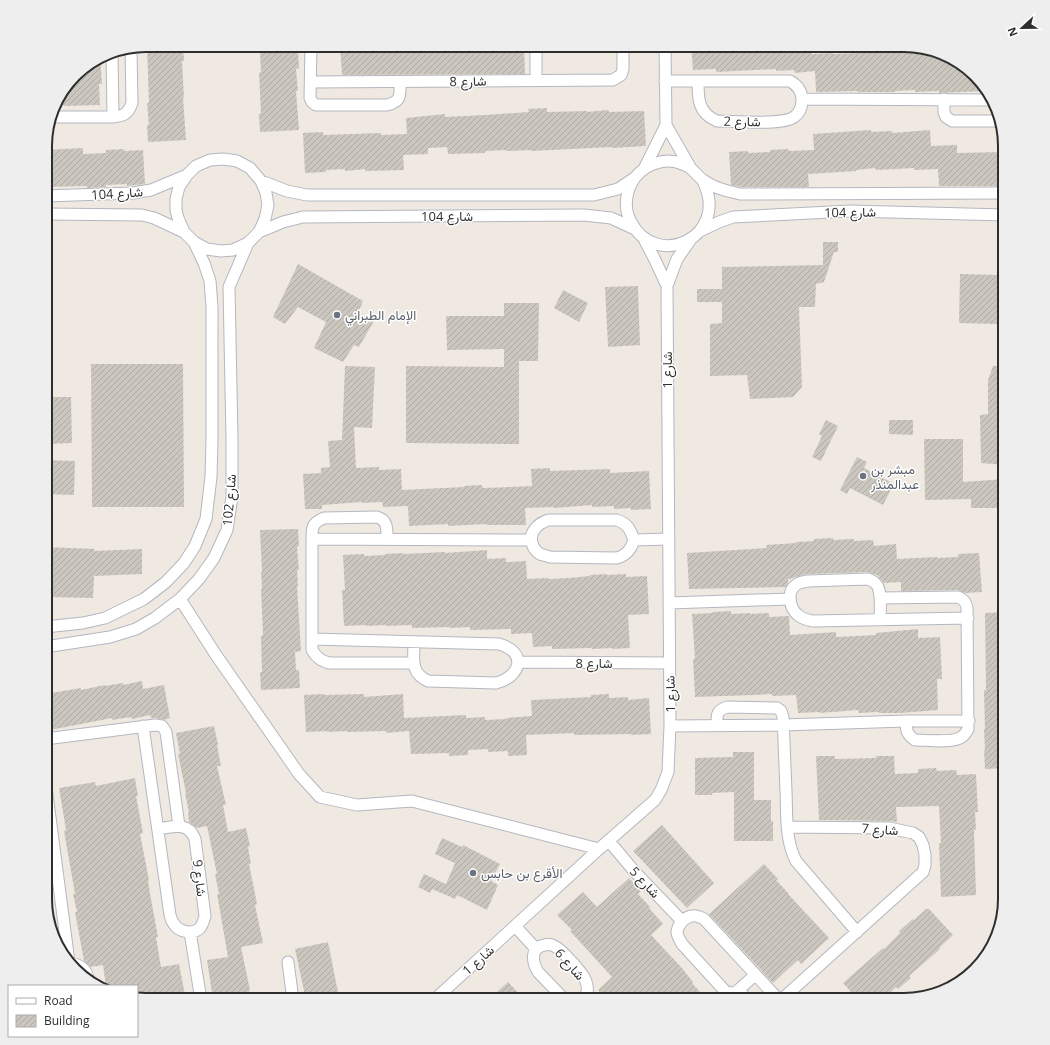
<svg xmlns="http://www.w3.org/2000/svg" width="1050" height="1045" viewBox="0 0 1050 1045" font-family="'Open Sans',Vazirmatn,sans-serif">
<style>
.building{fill:url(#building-hatch)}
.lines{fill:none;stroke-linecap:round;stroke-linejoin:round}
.minor-casing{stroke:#b4b7c1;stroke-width:13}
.minor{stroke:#fff;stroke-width:11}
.worship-dot{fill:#6b7280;stroke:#fff;stroke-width:1.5}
.labels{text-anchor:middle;stroke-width:3;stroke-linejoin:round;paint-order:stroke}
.street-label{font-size:13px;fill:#2e2e2e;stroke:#fff}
.worship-label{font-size:13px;fill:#5b616d;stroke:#fff;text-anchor:start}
.rim{fill:none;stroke:#2e2e2e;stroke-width:2}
</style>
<defs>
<pattern id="building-hatch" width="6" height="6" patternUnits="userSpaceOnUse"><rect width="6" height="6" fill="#cbc7bf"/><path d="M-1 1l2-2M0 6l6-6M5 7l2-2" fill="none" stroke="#afaba4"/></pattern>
</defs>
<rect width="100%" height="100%" fill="#efe9e1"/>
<path class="building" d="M 169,45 L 183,45 L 184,61 L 182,61 L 184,98 L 183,98 L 186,140 L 148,142 L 147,125 L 149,125 L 147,103 L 149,103 L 147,46 Z
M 340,45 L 444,45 L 444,46 L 484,45 L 484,47 L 506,46 L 506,45 L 524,45 L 525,74 L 342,75 Z
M 691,45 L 811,45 L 812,54 L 833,53 L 833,54 L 876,52 L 876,45 L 910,45 L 948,55 L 980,79 L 987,91 L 939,93 L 939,91 L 915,92 L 915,90 L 895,91 L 895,92 L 858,92 L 857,91 L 816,92 L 815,71 L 795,73 L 794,70 L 776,71 L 776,69 L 716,72 L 716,69 L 693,70 Z
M 298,50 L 299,68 L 296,69 L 298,91 L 296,91 L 299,130 L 260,132 L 259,114 L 261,113 L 259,73 L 261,72 L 260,52 Z
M 100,57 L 102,84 L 99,84 L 100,105 L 64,106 L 64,105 L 54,106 L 56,101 L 79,70 Z
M 547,108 L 547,112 L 587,111 L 587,112 L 608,110 L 609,112 L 644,111 L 646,146 L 612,148 L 612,147 L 531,151 L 531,150 L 506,151 L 506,150 L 485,151 L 485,153 L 448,154 L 447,147 L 428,148 L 428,154 L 403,155 L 404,170 L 365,171 L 365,169 L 345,171 L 345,169 L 326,170 L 326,172 L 305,173 L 303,133 L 323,132 L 323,135 L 381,133 L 381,135 L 407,134 L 406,118 L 445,114 L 445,117 L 485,115 L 529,112 L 528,109 Z
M 871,130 L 871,132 L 892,131 L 892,133 L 930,130 L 931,146 L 957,145 L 957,153 L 1005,152 L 1005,186 L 939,186 L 938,169 L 914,170 L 914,168 L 876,170 L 875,168 L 856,170 L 856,171 L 808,174 L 809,187 L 741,187 L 731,185 L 729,152 L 748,151 L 748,153 L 770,152 L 770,150 L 788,149 L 789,151 L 814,150 L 813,134 Z
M 83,148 L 83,154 L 106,153 L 106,150 L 124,149 L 124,151 L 143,150 L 145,184 L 127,186 L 127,184 L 106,185 L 106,187 L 87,188 L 87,186 L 45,187 L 45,150 Z
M 823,242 L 838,242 L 838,252 L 834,252 L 824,282 L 816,284 L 815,307 L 799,307 L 802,387 L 793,397 L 750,399 L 747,375 L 710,376 L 710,324 L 722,323 L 722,302 L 697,302 L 697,289 L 722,289 L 722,267 L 823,265 Z
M 298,264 L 363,301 L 358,313 L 374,321 L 359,347 L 354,345 L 343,362 L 314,348 L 326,322 L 298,307 L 285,324 L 273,317 Z
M 960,274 L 999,275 L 998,324 L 959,323 Z
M 638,286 L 640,345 L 608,347 L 605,287 Z
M 563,290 L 588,303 L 579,322 L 554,308 Z
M 504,303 L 539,303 L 538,361 L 519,361 L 519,444 L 406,443 L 406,366 L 504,367 L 504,349 L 447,350 L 446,316 L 504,316 Z
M 91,364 L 183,364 L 184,507 L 92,507 Z
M 345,366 L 375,367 L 372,428 L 354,427 L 356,468 L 379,467 L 379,470 L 401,469 L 402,490 L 464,487 L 464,486 L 482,485 L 483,488 L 532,486 L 531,469 L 550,468 L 550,471 L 610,469 L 610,473 L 649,471 L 651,509 L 631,510 L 631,508 L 614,509 L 614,506 L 592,507 L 592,505 L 554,508 L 554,507 L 525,508 L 526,525 L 486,525 L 486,524 L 448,526 L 448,524 L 409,526 L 408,506 L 383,507 L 382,502 L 362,503 L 362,502 L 322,505 L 322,509 L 305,509 L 303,474 L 321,473 L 321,468 L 330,467 L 328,441 L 342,440 Z
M 993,366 L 1005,366 L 1005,465 L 981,463 L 980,415 L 988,414 L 988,380 Z
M 45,397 L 71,397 L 72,443 L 45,444 Z
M 826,420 L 838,426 L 821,461 L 812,457 L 822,436 L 819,434 Z
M 889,420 L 913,420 L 913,435 L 889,434 Z
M 924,439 L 963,439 L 963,482 L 1005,479 L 1005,508 L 971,508 L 971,499 L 925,500 Z
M 857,457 L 867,462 L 864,468 L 894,484 L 883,505 L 850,488 L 847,494 L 840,490 Z
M 45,460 L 75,461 L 74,495 L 45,494 Z
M 298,529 L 299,546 L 297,547 L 299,570 L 297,570 L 298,586 L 297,586 L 301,651 L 295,652 L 296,670 L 299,670 L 300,688 L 261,690 L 260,672 L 262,672 L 261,636 L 263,635 L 261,589 L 262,589 L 261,572 L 262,572 L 260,530 Z
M 833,538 L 833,540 L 854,539 L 854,541 L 873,540 L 874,546 L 896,544 L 897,559 L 937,557 L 937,558 L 958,557 L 958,554 L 979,553 L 982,592 L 965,593 L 958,590 L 901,591 L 901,582 L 884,583 L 879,577 L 879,576 L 868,572 L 808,574 L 802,575 L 793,578 L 788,579 L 788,583 L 786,587 L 689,589 L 687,553 L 767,548 L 766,545 L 796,543 L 796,542 L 814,541 L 814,539 Z
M 45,547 L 95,549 L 94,551 L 142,549 L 142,574 L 94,576 L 93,598 L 45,597 Z
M 487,550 L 487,559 L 506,558 L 506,562 L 526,561 L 527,579 L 548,578 L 549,579 L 569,578 L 590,576 L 590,575 L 607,574 L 607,575 L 626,574 L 626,577 L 647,576 L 649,614 L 628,615 L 630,648 L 612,649 L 612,648 L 592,649 L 592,648 L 552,649 L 552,646 L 533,647 L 532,633 L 511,634 L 511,629 L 470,630 L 470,627 L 450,628 L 450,627 L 412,628 L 412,625 L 386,626 L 386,625 L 366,626 L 366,625 L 344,626 L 342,590 L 345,590 L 343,555 L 364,554 L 364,556 L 385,555 L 385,554 L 403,553 L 403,554 L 445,552 L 445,553 Z
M 731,611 L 731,614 L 750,613 L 750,614 L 769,613 L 769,617 L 789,616 L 790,635 L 836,632 L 836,637 L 876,635 L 876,633 L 918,629 L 918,638 L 940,637 L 942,679 L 937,679 L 938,710 L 901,713 L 879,713 L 879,712 L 859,713 L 858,710 L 820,713 L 820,712 L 798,713 L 796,695 L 772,696 L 772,694 L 754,695 L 695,697 L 693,659 L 695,659 L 692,614 L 713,613 L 713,612 Z
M 1005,612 L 1005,768 L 985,769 L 984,750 L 985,750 L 984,729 L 985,729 L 984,690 L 986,690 L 985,613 Z
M 142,681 L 143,689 L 164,685 L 170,718 L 164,720 L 156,718 L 151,718 L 150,715 L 132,719 L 131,717 L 112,720 L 112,718 L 45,731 L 45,694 L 81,688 L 81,690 L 105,685 L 105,686 L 123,683 L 123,685 Z
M 324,694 L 324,695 L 364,694 L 364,697 L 403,694 L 404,718 L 466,715 L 466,718 L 485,717 L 485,720 L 506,719 L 506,718 L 532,716 L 531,700 L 572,698 L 591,697 L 591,695 L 609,694 L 609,698 L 628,697 L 628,700 L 649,698 L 651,734 L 631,735 L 631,734 L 574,735 L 574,733 L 526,735 L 527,755 L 508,756 L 508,751 L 488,752 L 488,749 L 468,750 L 468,755 L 449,756 L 449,753 L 411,754 L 409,731 L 386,733 L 386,731 L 347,732 L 347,731 L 327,732 L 327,731 L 306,732 L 304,695 Z
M 214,726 L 218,745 L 217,745 L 221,766 L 217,766 L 226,805 L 223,805 L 228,832 L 246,828 L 250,846 L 248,847 L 251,864 L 249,864 L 257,904 L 255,905 L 263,943 L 241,947 L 250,990 L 249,990 L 251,1000 L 213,1000 L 207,960 L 228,957 L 217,894 L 219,894 L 215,874 L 217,874 L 207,826 L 197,828 L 189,822 L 188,813 L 189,813 L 185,793 L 186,793 L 178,754 L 180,754 L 176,733 Z
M 733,752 L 754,752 L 754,800 L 771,800 L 771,821 L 773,821 L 773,841 L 734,841 L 734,792 L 712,793 L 712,795 L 695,795 L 695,758 L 733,757 Z
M 816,756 L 835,756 L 835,759 L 876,758 L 876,756 L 894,756 L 895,774 L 918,773 L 918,769 L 936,768 L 937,771 L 956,770 L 957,775 L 976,774 L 978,812 L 975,812 L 976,830 L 974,830 L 976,895 L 941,897 L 939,843 L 941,843 L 939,806 L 896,807 L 897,822 L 889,821 L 819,820 Z
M 135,778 L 138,796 L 136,796 L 143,833 L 140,834 L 149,880 L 148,881 L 151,899 L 158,937 L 156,937 L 161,967 L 179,964 L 186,1000 L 146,1000 L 137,998 L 137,986 L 106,986 L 103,965 L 91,967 L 84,961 L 75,912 L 77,912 L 73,894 L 75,894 L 64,831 L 66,830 L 59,788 L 95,782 L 96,786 Z
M 662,825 L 714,883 L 687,908 L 633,851 Z
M 442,838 L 462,847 L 463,845 L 500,864 L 491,881 L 498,885 L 487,910 L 457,895 L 455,899 L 432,889 L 430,893 L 418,887 L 424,874 L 446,884 L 455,863 L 435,854 Z
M 764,864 L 778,879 L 776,880 L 789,894 L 788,894 L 829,938 L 801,964 L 798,960 L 773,983 L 709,914 Z
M 629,878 L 641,891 L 638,894 L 650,907 L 649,908 L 663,924 L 651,935 L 681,967 L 693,982 L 692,983 L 707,1000 L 607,1000 L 598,990 L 612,977 L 570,931 L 572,930 L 557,915 L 583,892 L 597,907 Z
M 926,909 L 929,909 L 953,935 L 939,948 L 940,949 L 909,976 L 911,978 L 898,989 L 896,987 L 883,1000 L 858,1000 L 843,983 L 883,948 L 884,949 L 900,933 L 899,931 L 913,919 L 914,920 Z
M 328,942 L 339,997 L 325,1000 L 306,1000 L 295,949 Z
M 508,982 L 525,1000 L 488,1000 Z"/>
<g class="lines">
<defs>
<path id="minor" d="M 311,45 L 310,98 L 312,102 L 316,105 L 387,105 C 402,101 400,95 400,82
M 112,52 L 113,117
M 536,80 L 536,51 L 540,45
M 665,81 L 790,81 C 797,85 802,91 802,100 C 802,107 800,113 794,117 C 781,126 734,121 717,121 C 698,113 698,99 698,81
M 311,82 L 613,80 L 621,75 L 623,69 L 623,45
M 802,99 L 992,100
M 944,99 L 944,112 L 946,117 L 952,121 L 1000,121
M 51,117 L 113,117 C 124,116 128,114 132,103 L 131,48
M 666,125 L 690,167
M 645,167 L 666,125 L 665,45
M 261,181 L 287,191 L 307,195 L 594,195 L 618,189 L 633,179
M 703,181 C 731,237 656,271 631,222 C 624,209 625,197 631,184 C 640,166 663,156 682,164 C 685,165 688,166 690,168 C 695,171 698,177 703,180 C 714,188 727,191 740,194 L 1005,193
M 45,196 L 133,193 L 151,190 L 187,175
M 45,214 L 142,215 L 154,218 L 184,232
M 700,231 L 719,222 L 733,217 L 850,211 L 1005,215
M 259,232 L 283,222 L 303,217 L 584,215 L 611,218 L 635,229
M 643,237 L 655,260 L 667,286
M 548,520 L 617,520 C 628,524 630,529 634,540 C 631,549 627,555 617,558 L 550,557 C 547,556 543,555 540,554 C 532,549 528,537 535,529 C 538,524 543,522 548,520 Z
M 312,539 L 531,540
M 387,539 C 387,530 388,520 377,517 L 324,518 C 312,523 312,527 312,539 L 312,650 C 317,658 320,660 329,663 L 413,663
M 634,540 L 669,539
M 880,598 L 958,597 C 964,600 966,602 967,608 L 968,729 C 966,733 964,736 960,738 C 950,743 926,740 915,740 C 907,735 906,730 906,721
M 180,599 L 216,655 L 299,774 L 320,797 L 357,805 L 412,801 L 599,849
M 669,603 L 790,599
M 880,620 C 880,610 883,588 874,582 C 872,581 870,580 868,579 L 808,581 C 803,582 799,582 796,585 C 786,592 790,609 798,615 C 802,619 808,620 813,621 L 968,618
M 45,627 L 83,623 L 105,618 L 144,599 L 166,582 L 184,563 L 195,546 L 206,519 L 211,477 L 212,440 L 212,307 L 210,281 L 204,263 L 194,242
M 312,639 L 499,644 C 527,652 522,676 496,683 L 428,681 C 410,673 414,659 414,642
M 45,647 L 110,637 L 136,629 L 155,618 L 180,599 L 199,579 L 214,558 L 227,530 L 232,497 L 232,439 L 229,287 L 248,243 L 259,232 L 265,219 L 268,205 L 266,193 L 261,181 L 250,168 L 237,161 L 223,159 L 210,160 L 196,166 L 187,175 L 179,187 L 176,199 L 176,210 L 178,218 L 184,232 L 194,242 L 207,249 L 221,251 L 233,250 L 248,243
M 518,662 L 669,663
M 717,725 C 717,715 716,711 727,707 L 777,708 L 781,711 L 783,717 C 784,742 785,766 786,791 C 787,814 785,840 796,861 L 857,932
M 143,726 L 170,915 C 171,918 172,922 174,924 C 179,932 193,935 200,928 C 203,924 204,920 205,916 L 195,839 C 188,821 173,827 158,829
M 670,726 L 783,725 L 906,721 L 969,721
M 45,739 L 155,725 L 162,726 L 166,732 L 179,826
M 45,779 L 69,962
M 609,841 L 634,871 L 682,921
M 515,926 L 536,949
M 190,932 L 201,1000
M 288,962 L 293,1000
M 68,963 C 78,963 87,969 88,979
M 755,975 L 735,993 L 731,993 L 725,991 L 682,944 C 680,940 677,936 677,932 C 678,924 685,917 692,916 C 696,915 700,917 704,919 L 779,1000
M 738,990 L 748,1000
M 434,1000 L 599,849 L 655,800 L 661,790 L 668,772 L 670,726 L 667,286 L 677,259 L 691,239
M 565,1000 L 538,972 C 532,962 530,947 545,945 C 548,944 551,944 554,946 C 561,949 565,955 570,960 C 580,971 594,984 584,1000
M 781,1000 L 923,872 L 925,865 L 925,855 L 923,845 L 919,837 L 913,833 L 889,828 L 787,827"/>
</defs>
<use href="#minor" class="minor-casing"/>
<use href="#minor" class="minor"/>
</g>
<g class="worship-dot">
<circle cx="337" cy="315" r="4"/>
<circle cx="863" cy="476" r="4"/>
<circle cx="473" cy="873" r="4"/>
</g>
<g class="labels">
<g class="street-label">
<text transform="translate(468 81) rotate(-1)" y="5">شارع 8</text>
<text transform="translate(742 121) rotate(1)" y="5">شارع 2</text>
<text transform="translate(117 193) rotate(-4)" y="5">شارع 104</text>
<text transform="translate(850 212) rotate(-1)" y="5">شارع 104</text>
<text x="447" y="221">شارع 104</text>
<text transform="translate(667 370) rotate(-90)" y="5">شارع 1</text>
<text transform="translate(229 500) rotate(-85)" y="5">شارع 102</text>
<text x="594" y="668">شارع 8</text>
<text transform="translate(670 694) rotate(-91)" y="5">شارع 1</text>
<text transform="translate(880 829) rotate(4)" y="5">شارع 7</text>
<text transform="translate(200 878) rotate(83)" y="5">شارع 9</text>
<text transform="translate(645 882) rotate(47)" y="5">شارع 5</text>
<text transform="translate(478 960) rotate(-42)" y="5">شارع 1</text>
<text transform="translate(570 964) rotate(48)" y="5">شارع 6</text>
</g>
<g class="worship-label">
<text x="345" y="320">الإمام الطبراني</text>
<text x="871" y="474">مبشر بن<tspan x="871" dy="15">عبدالمنذر</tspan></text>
<text x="481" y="878">الأقرع بن حابس</text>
</g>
</g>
<path d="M0 0H1050V1045H0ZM146 52H904A94 94 0 0 1 998 146V899A94 94 0 0 1 904 993H146A94 94 0 0 1 52 899V146A94 94 0 0 1 146 52Z" fill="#eee" fill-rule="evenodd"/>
<path class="rim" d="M146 52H904A94 94 0 0 1 998 146V899A94 94 0 0 1 904 993H146A94 94 0 0 1 52 899V146A94 94 0 0 1 146 52Z"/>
<rect x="8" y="985" width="130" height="52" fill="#ffffff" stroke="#ababab"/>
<rect x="16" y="998" width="20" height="6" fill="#ffffff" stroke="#ababab"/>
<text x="44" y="1005" font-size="12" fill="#2e2e2e">Road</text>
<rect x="16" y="1015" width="20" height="12" fill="url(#building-hatch)" stroke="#ababab"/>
<text x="44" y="1025" font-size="12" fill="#2e2e2e">Building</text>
<g transform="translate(1022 28) rotate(248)" stroke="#ffffff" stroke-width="3" paint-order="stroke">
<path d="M0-3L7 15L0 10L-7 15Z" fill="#2e2e2e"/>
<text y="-6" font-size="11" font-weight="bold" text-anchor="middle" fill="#2e2e2e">N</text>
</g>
</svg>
